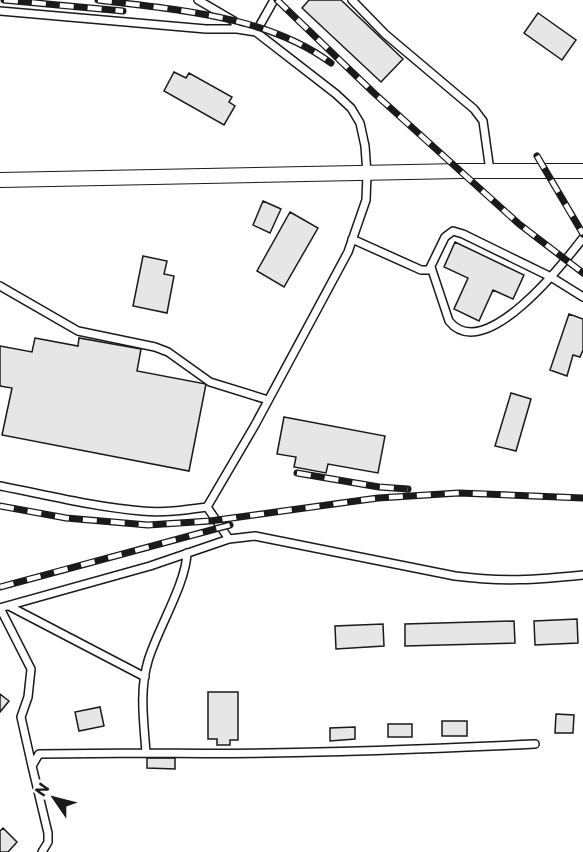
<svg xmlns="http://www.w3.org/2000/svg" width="583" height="852" viewBox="0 0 583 852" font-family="Commissioner,sans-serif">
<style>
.building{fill:#e6e6e6;stroke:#1a1a1a;stroke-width:1.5}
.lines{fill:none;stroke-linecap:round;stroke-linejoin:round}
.lane-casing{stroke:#1a1a1a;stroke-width:10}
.street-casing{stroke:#1a1a1a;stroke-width:16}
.lane{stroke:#fff;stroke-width:7}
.street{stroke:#fff;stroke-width:14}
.rail-casing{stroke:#1a1a1a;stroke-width:7}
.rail{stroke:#fff;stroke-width:4.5;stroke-dasharray:14;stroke-linecap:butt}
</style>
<rect width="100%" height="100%" fill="#fff"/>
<path class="building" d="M 309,0 L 341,0 L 403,59 L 381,82 L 302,8 Z
M 538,13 L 576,40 L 562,60 L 524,33 Z
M 174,72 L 186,78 L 189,73 L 232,97 L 229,102 L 235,106 L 224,125 L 164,91 Z
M 263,201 L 281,209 L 270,233 L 253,225 Z
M 290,212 L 318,228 L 284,287 L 257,271 Z
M 455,242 L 524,275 L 513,299 L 493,290 L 479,321 L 454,309 L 468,278 L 444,267 Z
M 143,256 L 167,261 L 164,274 L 174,276 L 167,313 L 133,306 Z
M 569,314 L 583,319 L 583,350 L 580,357 L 573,355 L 567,376 L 550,370 Z
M 35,338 L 78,346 L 79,338 L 141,349 L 137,371 L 206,384 L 189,471 L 2,435 L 12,388 L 0,386 L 0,346 L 32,352 Z
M 511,393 L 531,399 L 516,451 L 495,446 Z
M 284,417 L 385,436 L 378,473 L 328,464 L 326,473 L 294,467 L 296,457 L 277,454 Z
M 577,619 L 578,643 L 535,645 L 534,621 Z
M 514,621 L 515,643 L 405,646 L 405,624 Z
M 383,624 L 384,646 L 336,649 L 335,626 Z
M 208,692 L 238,692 L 238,740 L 230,740 L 230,745 L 217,745 L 217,739 L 208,739 Z
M 0,694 L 9,701 L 0,712 Z
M 100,707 L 104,726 L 79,731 L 75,712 Z
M 556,714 L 574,715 L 573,733 L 555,733 Z
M 442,721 L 467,721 L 467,736 L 442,736 Z
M 388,724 L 412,724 L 412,737 L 388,737 Z
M 355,727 L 355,739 L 330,741 L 330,728 Z
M 147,758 L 175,758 L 175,769 L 147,768 Z
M 3,828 L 17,842 L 8,852 L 0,852 L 0,831 Z"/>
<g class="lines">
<defs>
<path id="lane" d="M 198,0 L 234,21 L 237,29
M 352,0 L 385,34 L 474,109 L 483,121 L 490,171
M 0,11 L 206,29 L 237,29 L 256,32 L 336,94 L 351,108 L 360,123 L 365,146 L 367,174 L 366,200 L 348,252 L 255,425 L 207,507
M 256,32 L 274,0
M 352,239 L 421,270 L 429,270 L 445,237 L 453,231 L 463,234 L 551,277 L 583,297
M 431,267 L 449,321 C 484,365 563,264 583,238
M 0,286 L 78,331 L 155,347 L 168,352 L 210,382 L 268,400
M 0,486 C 47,495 94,507 142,511 C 164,513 185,510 207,507
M 207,507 L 229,539
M 9,606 L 145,677
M 0,608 L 150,566 L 229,539 L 255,536 L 455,576 C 502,582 536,580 583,575
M 0,608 L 31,669 L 28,697 L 21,717 L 32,766
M 146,753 C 276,755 405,750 535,744
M 42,852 L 48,842 L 48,833 L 32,766 L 39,754 L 146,753 C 144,723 139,691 148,661 C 157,630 186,584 187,553"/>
<path id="street" d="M 0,180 L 461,171 L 583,171"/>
</defs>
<use href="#lane" class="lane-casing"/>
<use href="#street" class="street-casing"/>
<use href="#lane" class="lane"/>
<use href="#street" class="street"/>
<defs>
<path id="rail" d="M 4,0 L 123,11
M 98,0 C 176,10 266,15 331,63
M 277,0 L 375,94 L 519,224 L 583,273
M 537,156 L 583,234
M 297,473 L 379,487 L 408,489
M 0,506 L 66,518 L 148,525 L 210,521 L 378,498 L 459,493 L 583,498
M 0,587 L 230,525"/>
</defs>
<use href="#rail" class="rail-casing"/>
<use href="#rail" class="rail"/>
</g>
<g transform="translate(54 798) rotate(305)" stroke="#ffffff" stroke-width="4.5" paint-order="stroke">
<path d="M0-4.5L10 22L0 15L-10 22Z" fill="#1a1a1a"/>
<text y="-9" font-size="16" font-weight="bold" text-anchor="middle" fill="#1a1a1a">N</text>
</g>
</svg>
